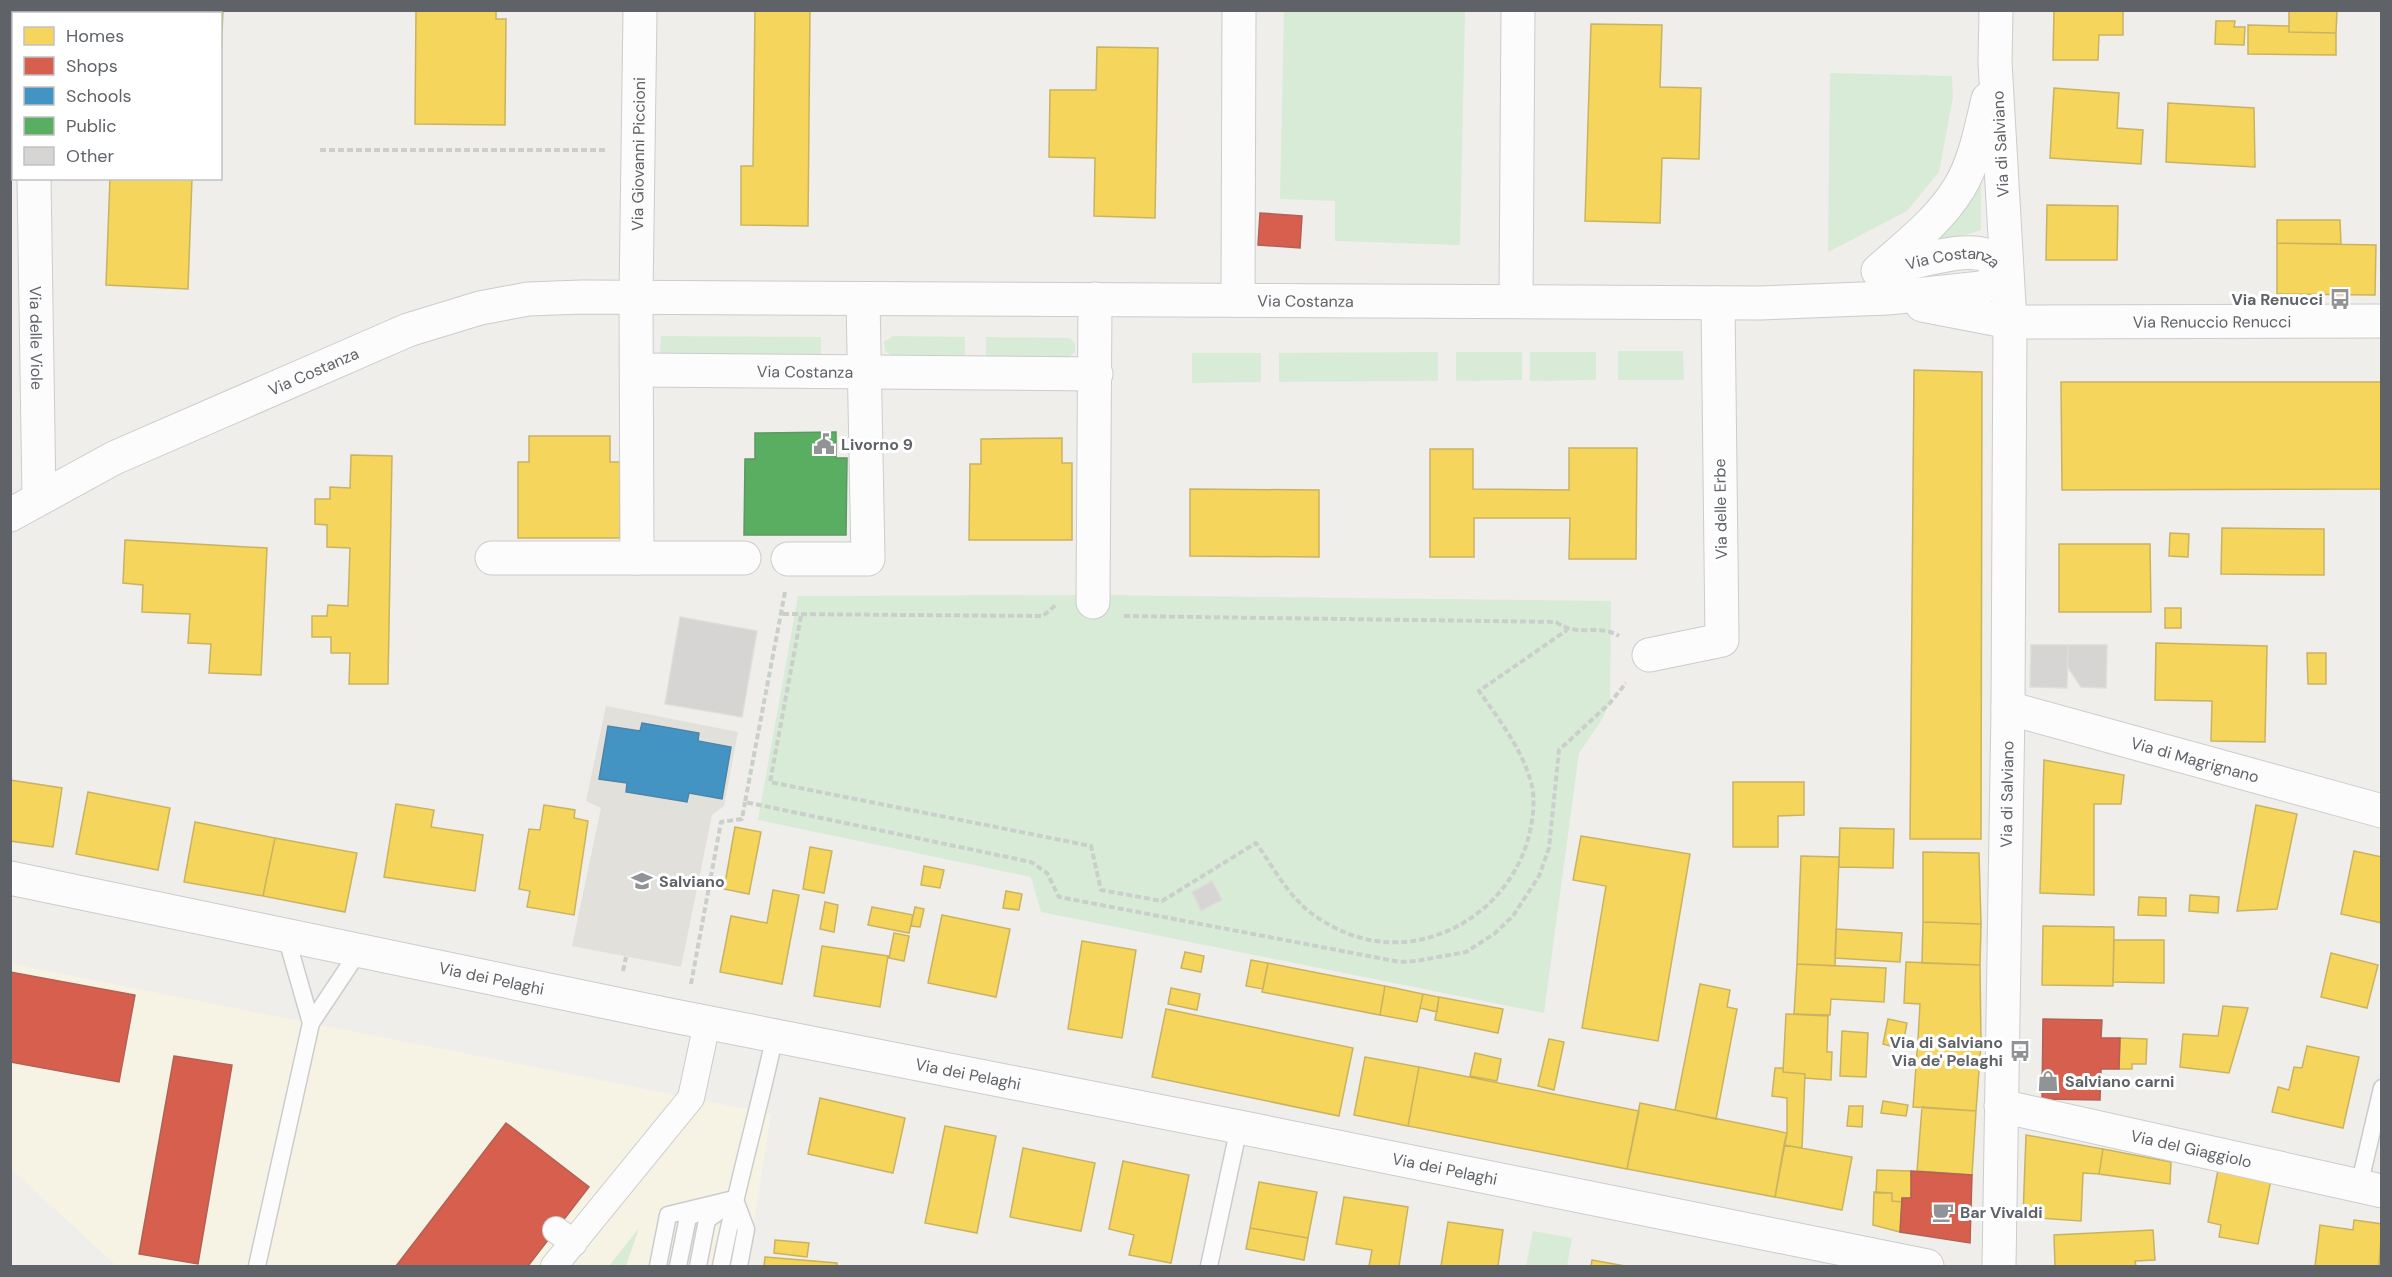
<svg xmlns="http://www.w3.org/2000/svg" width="2392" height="1277" viewBox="0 0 2392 1277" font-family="'DM Sans',sans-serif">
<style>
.commercial{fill:#f7f3e4;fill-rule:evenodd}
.education{fill:#e2e0da}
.green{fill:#d8ebd6}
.homes{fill:#f6d55c;stroke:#c9b360;stroke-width:1.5}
.shops{fill:#d6604d;stroke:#b26155;stroke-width:1.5}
.schools{fill:#4393c3;stroke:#4b85a8;stroke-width:1.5}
.public{fill:#5aae61;stroke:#5c9863;stroke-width:1.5}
.building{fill:#d6d5d3;stroke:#deddd9;stroke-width:1.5}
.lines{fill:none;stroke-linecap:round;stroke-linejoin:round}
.service-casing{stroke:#cbcccc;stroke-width:19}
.pedestrian-casing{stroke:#cbcccc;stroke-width:28}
.minor-casing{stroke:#cbcccc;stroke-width:35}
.tertiary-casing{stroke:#cbcccc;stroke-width:35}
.path{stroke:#cacfcc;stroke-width:4;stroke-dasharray:6 3;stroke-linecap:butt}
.service{stroke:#fdfcfc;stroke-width:16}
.pedestrian{stroke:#fdfcfc;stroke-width:26}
.minor{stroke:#fdfcfc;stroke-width:33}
.tertiary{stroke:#fdfcfc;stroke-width:33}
.labels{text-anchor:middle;stroke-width:6;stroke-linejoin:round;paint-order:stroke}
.street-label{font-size:16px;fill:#5f6368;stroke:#fff}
.poi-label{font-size:16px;font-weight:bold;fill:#5f6368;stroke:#fff;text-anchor:start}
</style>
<rect width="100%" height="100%" fill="#efeeea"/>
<path class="commercial" d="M 11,964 L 771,1114 L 747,1266 L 528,1266 L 589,1187 L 506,1124 L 396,1266 L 117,1266 L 11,1169 L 10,1062 L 119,1082 L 135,996 L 11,972 ZM 174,1056 L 232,1066 L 198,1264 L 140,1253 Z"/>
<path class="education" d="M 606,706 L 738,732 L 724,806 L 712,815 L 681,967 L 572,946 L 601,808 L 586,801 Z"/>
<path class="green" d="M 1284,11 L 1465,11 L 1460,245 L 1335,241 L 1335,201 L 1280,199 Z
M 1830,73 L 1952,76 L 1953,97 L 1939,172 L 1907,211 L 1828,252 Z
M 1981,159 L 1981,230 L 1912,251 Z
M 661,336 L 821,337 L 821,356 L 660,355 Z
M 893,336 L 965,337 L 965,357 L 895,358 L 885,351 L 884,342 Z
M 986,337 L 1070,338 L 1075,344 L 1075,352 L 1068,358 L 986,357 Z
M 1618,351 L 1683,351 L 1684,380 L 1618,380 Z
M 1438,352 L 1438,381 L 1279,382 L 1279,353 Z
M 1456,352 L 1522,352 L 1522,380 L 1456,381 Z
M 1530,352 L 1596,352 L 1596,380 L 1530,381 Z
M 1192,353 L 1261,353 L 1261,382 L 1192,383 Z
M 1092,595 L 1611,601 L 1610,703 L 1601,721 L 1579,753 L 1544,1013 L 1041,912 L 1031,877 L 758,820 L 798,596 Z
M 639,1228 L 626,1266 L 609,1266 Z
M 1533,1231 L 1572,1238 L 1567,1266 L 1526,1266 Z"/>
<path class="homes" d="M 162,10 L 223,10 L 220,79 L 220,14 L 162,14 Z
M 416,10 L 496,10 L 496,19 L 506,19 L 505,125 L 415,124 Z
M 755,10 L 810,10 L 808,226 L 741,225 L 741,166 L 753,166 Z
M 2054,10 L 2123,10 L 2123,35 L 2099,35 L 2098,60 L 2053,60 Z
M 2289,10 L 2337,10 L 2336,33 L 2289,32 Z
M 2216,21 L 2235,21 L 2234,27 L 2245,27 L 2244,45 L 2215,44 Z
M 1591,24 L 1662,25 L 1660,87 L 1701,88 L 1699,159 L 1662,158 L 1660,223 L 1585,221 Z
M 2248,25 L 2289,26 L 2289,32 L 2336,33 L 2336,55 L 2248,54 Z
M 1097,47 L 1158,48 L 1155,218 L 1094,216 L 1095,158 L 1049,157 L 1050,90 L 1096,90 Z
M 2054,88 L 2119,93 L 2117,128 L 2143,130 L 2141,164 L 2050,158 Z
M 2168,103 L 2254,108 L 2255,167 L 2166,162 Z
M 110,178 L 192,178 L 188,289 L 106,285 Z
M 2047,205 L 2118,206 L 2117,260 L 2046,260 Z
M 2277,220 L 2340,220 L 2341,244 L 2277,243 Z
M 2277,243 L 2376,245 L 2375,295 L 2277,294 Z
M 1914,370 L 1982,372 L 1981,839 L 1910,839 Z
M 2061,382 L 2382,382 L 2382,489 L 2062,490 Z
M 529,436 L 610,436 L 610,462 L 620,462 L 620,538 L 518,538 L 518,462 L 529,462 Z
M 1062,438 L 1062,463 L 1072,463 L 1072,540 L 969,540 L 970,464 L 981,464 L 981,439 Z
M 1569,448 L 1637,448 L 1636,559 L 1569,559 L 1570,518 L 1474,518 L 1474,557 L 1430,557 L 1430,449 L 1473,449 L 1473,489 L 1569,490 Z
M 351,455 L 392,456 L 388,684 L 349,684 L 350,653 L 331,653 L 331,637 L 312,637 L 312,616 L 327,616 L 328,605 L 348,606 L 350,548 L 327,547 L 327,525 L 315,524 L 315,499 L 330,499 L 330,487 L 350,488 Z
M 1190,489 L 1319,490 L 1319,557 L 1190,556 Z
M 2222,528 L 2324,529 L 2324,575 L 2221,574 Z
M 2170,533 L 2189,534 L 2188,557 L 2169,556 Z
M 125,540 L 267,548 L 261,675 L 209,673 L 211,644 L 188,643 L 190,614 L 142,612 L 143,585 L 123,583 Z
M 2059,544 L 2150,544 L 2151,612 L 2059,612 Z
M 2165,608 L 2181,608 L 2181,628 L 2165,628 Z
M 2156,643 L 2267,646 L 2265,742 L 2211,741 L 2212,701 L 2155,700 Z
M 2307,653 L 2326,653 L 2326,684 L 2308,684 Z
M 2044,760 L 2124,775 L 2121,804 L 2094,804 L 2094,895 L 2040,893 Z
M 10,780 L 62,788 L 53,847 L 10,841 Z
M 1733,782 L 1804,782 L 1804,815 L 1778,816 L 1778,847 L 1733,847 Z
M 88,792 L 170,808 L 158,870 L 76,854 Z
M 396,804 L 434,810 L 431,827 L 483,835 L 475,891 L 384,877 Z
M 544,805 L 575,810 L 574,818 L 588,821 L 574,915 L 527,907 L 530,891 L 519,889 L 529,829 L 540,830 Z
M 2256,805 L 2297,814 L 2277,909 L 2237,911 Z
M 195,822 L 275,838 L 263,896 L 184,882 Z
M 735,827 L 761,832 L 749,894 L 724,889 Z
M 1840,828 L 1894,829 L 1893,868 L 1839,867 Z
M 1581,836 L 1690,854 L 1658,1041 L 1582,1028 L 1606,886 L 1573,880 Z
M 275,838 L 357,853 L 345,912 L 263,896 Z
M 810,847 L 832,851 L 824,893 L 803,889 Z
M 2354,851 L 2382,857 L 2382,923 L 2341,914 Z
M 1923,852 L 1979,853 L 1981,924 L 1923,922 Z
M 1801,856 L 1839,857 L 1835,966 L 1797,964 Z
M 924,866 L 944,870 L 940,888 L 921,885 Z
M 773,890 L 799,895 L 782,984 L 720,972 L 731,916 L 767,923 Z
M 1006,891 L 1022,894 L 1019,910 L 1003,908 Z
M 2190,895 L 2219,897 L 2218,913 L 2189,911 Z
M 2139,897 L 2166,898 L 2166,916 L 2138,915 Z
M 825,902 L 838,905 L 834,932 L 820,929 Z
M 872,907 L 913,915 L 909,933 L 868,925 Z
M 915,907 L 924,909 L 920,927 L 911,926 Z
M 942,915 L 1010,929 L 996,997 L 928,983 Z
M 1923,922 L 1981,924 L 1980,965 L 1922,963 Z
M 2043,926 L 2114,927 L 2113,986 L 2042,985 Z
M 1836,929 L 1902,933 L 1900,962 L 1835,958 Z
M 894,933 L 909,936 L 904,961 L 889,958 Z
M 2114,940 L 2164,940 L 2164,983 L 2113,982 Z
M 1082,941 L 1136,950 L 1122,1038 L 1068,1029 Z
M 822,946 L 888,956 L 880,1007 L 814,996 Z
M 1185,952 L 1204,956 L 1201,972 L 1181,968 Z
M 2331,953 L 2378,965 L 2367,1008 L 2321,997 Z
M 1251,960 L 1268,963 L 1263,989 L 1246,986 Z
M 1906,962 L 1980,965 L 1981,1044 L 1918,1039 L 1920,1004 L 1904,1003 Z
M 1268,963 L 1385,986 L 1380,1015 L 1262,992 Z
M 1797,964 L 1886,968 L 1884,1002 L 1831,999 L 1830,1015 L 1794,1014 Z
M 1700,984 L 1730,990 L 1727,1007 L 1737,1009 L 1716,1119 L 1675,1110 Z
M 1385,986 L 1423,994 L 1417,1022 L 1380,1015 Z
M 1171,988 L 1200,994 L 1197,1010 L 1168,1004 Z
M 1423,994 L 1439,997 L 1437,1012 L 1420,1008 Z
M 1439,997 L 1503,1009 L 1498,1033 L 1435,1020 Z
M 2223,1006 L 2248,1008 L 2229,1073 L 2180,1067 L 2183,1034 L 2218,1036 Z
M 1166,1009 L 1353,1048 L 1339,1116 L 1152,1077 Z
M 1786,1014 L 1828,1016 L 1827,1052 L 1832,1052 L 1831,1080 L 1805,1078 L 1805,1074 L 1783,1072 Z
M 1888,1019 L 1907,1023 L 1902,1049 L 1883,1044 Z
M 1842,1031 L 1868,1033 L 1866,1077 L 1840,1076 Z
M 2120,1038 L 2147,1039 L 2146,1064 L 2132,1064 L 2132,1069 L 2119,1069 Z
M 1549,1039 L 1564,1042 L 1554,1090 L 1538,1086 Z
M 1918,1039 L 1981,1044 L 1976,1111 L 1913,1107 Z
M 2307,1046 L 2359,1057 L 2343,1128 L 2272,1112 L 2278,1087 L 2289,1090 L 2294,1067 L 2302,1068 Z
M 1475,1053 L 1501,1059 L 1497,1081 L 1470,1076 Z
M 1365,1057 L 1419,1067 L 1408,1126 L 1354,1115 Z
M 1419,1067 L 1639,1111 L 1627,1169 L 1408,1126 Z
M 1775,1068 L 1783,1068 L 1783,1072 L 1805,1074 L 1802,1148 L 1784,1145 L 1787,1133 L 1787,1098 L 1772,1096 Z
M 820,1098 L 905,1118 L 893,1173 L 808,1154 Z
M 1883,1101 L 1908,1105 L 1906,1116 L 1881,1113 Z
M 1640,1103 L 1787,1133 L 1775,1197 L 1627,1169 Z
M 1849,1106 L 1863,1106 L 1862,1127 L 1847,1126 Z
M 1922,1107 L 1976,1111 L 1972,1175 L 1917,1171 Z
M 945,1126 L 996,1136 L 977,1233 L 925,1223 Z
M 2026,1135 L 2103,1149 L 2099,1174 L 2083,1173 L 2081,1221 L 2023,1217 Z
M 1784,1145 L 1852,1157 L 1842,1210 L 1775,1197 Z
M 1023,1148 L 1095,1163 L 1081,1231 L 1010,1217 Z
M 2103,1149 L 2171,1162 L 2170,1184 L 2099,1174 Z
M 1123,1161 L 1189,1175 L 1171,1263 L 1129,1255 L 1134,1235 L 1109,1229 Z
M 1877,1170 L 1911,1171 L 1911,1198 L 1902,1198 L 1902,1202 L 1892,1201 L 1892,1193 L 1876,1193 Z
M 2218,1170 L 2271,1180 L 2258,1244 L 2219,1237 L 2221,1225 L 2208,1222 Z
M 1259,1182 L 1317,1192 L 1308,1238 L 1250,1228 Z
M 1874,1192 L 1892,1193 L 1892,1201 L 1902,1202 L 1900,1232 L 1873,1225 Z
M 1344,1197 L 1408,1207 L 1399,1266 L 1369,1266 L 1372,1250 L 1336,1244 Z
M 2354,1220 L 2382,1224 L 2379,1266 L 2315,1266 L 2320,1225 L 2353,1230 Z
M 1448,1222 L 1503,1230 L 1498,1266 L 1441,1266 Z
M 1250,1228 L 1308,1238 L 1304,1260 L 1246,1249 Z
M 2153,1230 L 2155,1260 L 2135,1261 L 2136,1266 L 2055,1266 L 2054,1235 Z
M 775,1240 L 809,1243 L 807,1257 L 774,1253 Z
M 765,1257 L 837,1263 L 837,1266 L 764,1266 Z
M 1592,1260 L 1625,1266 L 1591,1266 Z"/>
<path class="shops" d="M 1260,213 L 1302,216 L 1300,248 L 1258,245 Z
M 10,972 L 135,995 L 119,1082 L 10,1062 Z
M 2043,1019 L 2102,1020 L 2101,1038 L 2120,1038 L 2119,1069 L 2101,1069 L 2100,1100 L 2042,1099 Z
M 174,1056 L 232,1065 L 198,1264 L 139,1254 Z
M 506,1123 L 589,1187 L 528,1266 L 396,1266 Z
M 1911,1171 L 1972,1175 L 1970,1243 L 1900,1232 L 1902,1198 L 1911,1198 Z"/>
<path class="schools" d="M 642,723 L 699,733 L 698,741 L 731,747 L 722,799 L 689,793 L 687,802 L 626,792 L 627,783 L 599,779 L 608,726 L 640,731 Z"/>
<path class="public" d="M 836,432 L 836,458 L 847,458 L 846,535 L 744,535 L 745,459 L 755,459 L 755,433 Z"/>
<path class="building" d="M 680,617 L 757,631 L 742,717 L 665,704 Z
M 2031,645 L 2068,645 L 2067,688 L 2030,687 Z
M 2068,645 L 2107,645 L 2106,688 L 2081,687 L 2067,666 Z
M 1212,881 L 1222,900 L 1201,911 L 1192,892 Z"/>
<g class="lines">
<defs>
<path id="service" d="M 286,936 L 311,1023 L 359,951
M 2359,1186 L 2382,1088
M 735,1200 L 746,1229 L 739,1266
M 257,1266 L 311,1023
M 658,1266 L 668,1215 L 734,1199
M 678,1266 L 688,1217 L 703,1211
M 698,1266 L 707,1220 L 722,1209
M 721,1266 C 736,1189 758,1113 775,1035
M 1209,1266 L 1239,1127"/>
<path id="pedestrian" d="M 556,1230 L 574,1243
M 554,1266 L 691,1098 L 707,1023"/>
<g id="minor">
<path d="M 36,14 L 36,10"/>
<path id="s1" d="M 34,178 L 39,498"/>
<path d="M 1238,300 L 1239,10"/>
<path d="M 1516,300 L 1518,10"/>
<path id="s2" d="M 637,370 L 1096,374"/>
<path id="s3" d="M 492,558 L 637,558 L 636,298 L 640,10"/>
<path d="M 637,558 L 744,558"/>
<path d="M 788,559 L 868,559 L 863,300"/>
<path d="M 1093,602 L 1095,299"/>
<path d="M 1649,655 L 1722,640 L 1718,303"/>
<path id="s4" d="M 2008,708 L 2382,811"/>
<path id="s5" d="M 10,878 L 669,1015 L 1239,1127 L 1927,1266"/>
<path id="s6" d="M 2001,1106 L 2382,1191"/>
<path id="s7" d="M 1999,1266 L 2008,708 L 2010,322 L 2382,321"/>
</g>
<g id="tertiary">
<path d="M 1878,271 C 1906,246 1939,221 1959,188 C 1975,162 1981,129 1988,99"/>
<path id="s8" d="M 1880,271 C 1905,265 1966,245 1987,256 C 1996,261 2001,269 2006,277"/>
<path d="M 1922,305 L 2010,322 L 1995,62 L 1996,10"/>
<path id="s9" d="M 10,515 L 114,458 L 408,330 L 480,308 L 528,299 L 582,297 L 1760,303 L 1888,298 L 1981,288 L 2006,277"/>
</g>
</defs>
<use href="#service" class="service-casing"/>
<use href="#pedestrian" class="pedestrian-casing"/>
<use href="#minor" class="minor-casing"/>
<use href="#tertiary" class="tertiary-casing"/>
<path class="path" d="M 320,150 L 605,150
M 785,592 L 745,802 L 1031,862 L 1047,873 L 1059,897 L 1400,962 L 1416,961 L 1466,952 L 1494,934 L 1513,916 L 1539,876 L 1549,848 L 1559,750 L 1610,703 L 1626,683
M 783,614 L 1043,616 L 1057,604
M 801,616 L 770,782 L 1091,846 L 1101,890 L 1162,901 L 1256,843 C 1270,862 1282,885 1299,902 C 1309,914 1330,926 1344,932 C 1423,966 1513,912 1530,831 C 1533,818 1535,800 1532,786 C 1523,750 1500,721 1479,691 L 1567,630
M 1124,616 L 1556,622 C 1578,638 1598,623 1619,636
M 623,971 L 626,957
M 691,984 L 721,822 L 742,819 L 745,802"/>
<use href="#service" class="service"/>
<use href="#pedestrian" class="pedestrian"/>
<use href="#minor" class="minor"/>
<use href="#tertiary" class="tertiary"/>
</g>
<defs>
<symbol id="bus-bare" viewBox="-9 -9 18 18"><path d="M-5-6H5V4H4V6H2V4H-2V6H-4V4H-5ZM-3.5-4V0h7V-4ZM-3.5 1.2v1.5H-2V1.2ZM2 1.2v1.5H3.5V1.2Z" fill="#919496" stroke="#fff" stroke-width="2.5" paint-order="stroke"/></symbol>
<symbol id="civic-bare" viewBox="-9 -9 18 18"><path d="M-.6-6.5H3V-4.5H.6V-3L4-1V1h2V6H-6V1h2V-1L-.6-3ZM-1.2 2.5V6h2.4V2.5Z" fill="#919496" stroke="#fff" stroke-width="2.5" paint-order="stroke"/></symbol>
<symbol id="school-bare" viewBox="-9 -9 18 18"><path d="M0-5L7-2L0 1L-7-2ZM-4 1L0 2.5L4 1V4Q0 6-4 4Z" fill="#919496" stroke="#fff" stroke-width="2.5" paint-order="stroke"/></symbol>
<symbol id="shop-bare" viewBox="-9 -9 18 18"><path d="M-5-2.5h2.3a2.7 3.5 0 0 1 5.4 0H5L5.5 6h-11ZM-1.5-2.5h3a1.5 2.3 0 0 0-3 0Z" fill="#919496" stroke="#fff" stroke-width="2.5" paint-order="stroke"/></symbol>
<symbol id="cafe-bare" viewBox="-9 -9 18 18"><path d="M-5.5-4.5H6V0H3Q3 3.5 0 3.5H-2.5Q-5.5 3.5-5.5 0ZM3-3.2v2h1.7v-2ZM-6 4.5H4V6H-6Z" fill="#919496" stroke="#fff" stroke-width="2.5" paint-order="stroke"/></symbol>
</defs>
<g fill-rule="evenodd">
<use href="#bus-bare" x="2325" y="284" width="30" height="30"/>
<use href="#civic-bare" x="809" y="429" width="30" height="30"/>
<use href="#school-bare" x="627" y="866" width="30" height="30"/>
<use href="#bus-bare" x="2005" y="1036" width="30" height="30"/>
<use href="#shop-bare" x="2033" y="1066" width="30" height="30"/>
<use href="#cafe-bare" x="1928" y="1197" width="30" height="30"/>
</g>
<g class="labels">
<g class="street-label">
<text transform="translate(2000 144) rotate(-93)" y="6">Via di Salviano</text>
<text dy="6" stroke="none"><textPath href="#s3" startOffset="549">Via Giovanni Piccioni</textPath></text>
<text dy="6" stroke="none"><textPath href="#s8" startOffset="75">Via Costanza</textPath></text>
<text dy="6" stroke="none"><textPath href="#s9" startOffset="1341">Via Costanza</textPath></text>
<text dy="6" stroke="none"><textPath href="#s7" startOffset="1146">Via Renuccio Renucci</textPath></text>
<text dy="6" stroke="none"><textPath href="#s1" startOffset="160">Via delle Viole</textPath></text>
<text dy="6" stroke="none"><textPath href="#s9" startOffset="336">Via Costanza</textPath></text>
<text dy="6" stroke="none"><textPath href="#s2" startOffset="168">Via Costanza</textPath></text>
<text transform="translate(1720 509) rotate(-91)" y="6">Via delle Erbe</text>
<text dy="6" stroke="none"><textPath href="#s4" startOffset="194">Via di Magrignano</textPath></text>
<text dy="6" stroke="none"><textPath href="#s7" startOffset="472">Via di Salviano</textPath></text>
<text dy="6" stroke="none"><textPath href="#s5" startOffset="492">Via dei Pelaghi</textPath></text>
<text dy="6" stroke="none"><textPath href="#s5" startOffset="978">Via dei Pelaghi</textPath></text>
<text dy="6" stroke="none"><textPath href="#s6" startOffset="195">Via del Giaggiolo</textPath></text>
<text dy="6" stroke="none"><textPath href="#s5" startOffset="1464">Via dei Pelaghi</textPath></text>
</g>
<g class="poi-label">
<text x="2323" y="305" text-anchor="end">Via Renucci</text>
<text x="841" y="450">Livorno 9</text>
<text x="659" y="887">Salviano</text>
<text x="2003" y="1048" text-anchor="end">Via di Salviano<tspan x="2003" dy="18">Via de' Pelaghi</tspan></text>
<text x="2065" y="1087">Salviano carni</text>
<text x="1960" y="1218">Bar Vivaldi</text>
</g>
</g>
<rect width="2392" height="1277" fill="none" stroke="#5f6368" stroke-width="24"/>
<rect x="12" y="12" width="210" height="168" fill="#ffffff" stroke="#bfc1c3" stroke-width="1.5"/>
<rect x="24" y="27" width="30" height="18" fill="#f6d55c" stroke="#bfc1c3" stroke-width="1.5"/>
<text x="66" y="42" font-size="18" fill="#5f6368">Homes</text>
<rect x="24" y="57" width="30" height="18" fill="#d6604d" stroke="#bfc1c3" stroke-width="1.5"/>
<text x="66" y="72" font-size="18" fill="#5f6368">Shops</text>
<rect x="24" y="87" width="30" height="18" fill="#4393c3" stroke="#bfc1c3" stroke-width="1.5"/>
<text x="66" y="102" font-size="18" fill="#5f6368">Schools</text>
<rect x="24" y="117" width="30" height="18" fill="#5aae61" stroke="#bfc1c3" stroke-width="1.5"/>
<text x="66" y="132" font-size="18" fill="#5f6368">Public</text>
<rect x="24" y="147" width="30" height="18" fill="#d6d5d3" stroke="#bfc1c3" stroke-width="1.5"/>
<text x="66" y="162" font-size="18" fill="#5f6368">Other</text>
</svg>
